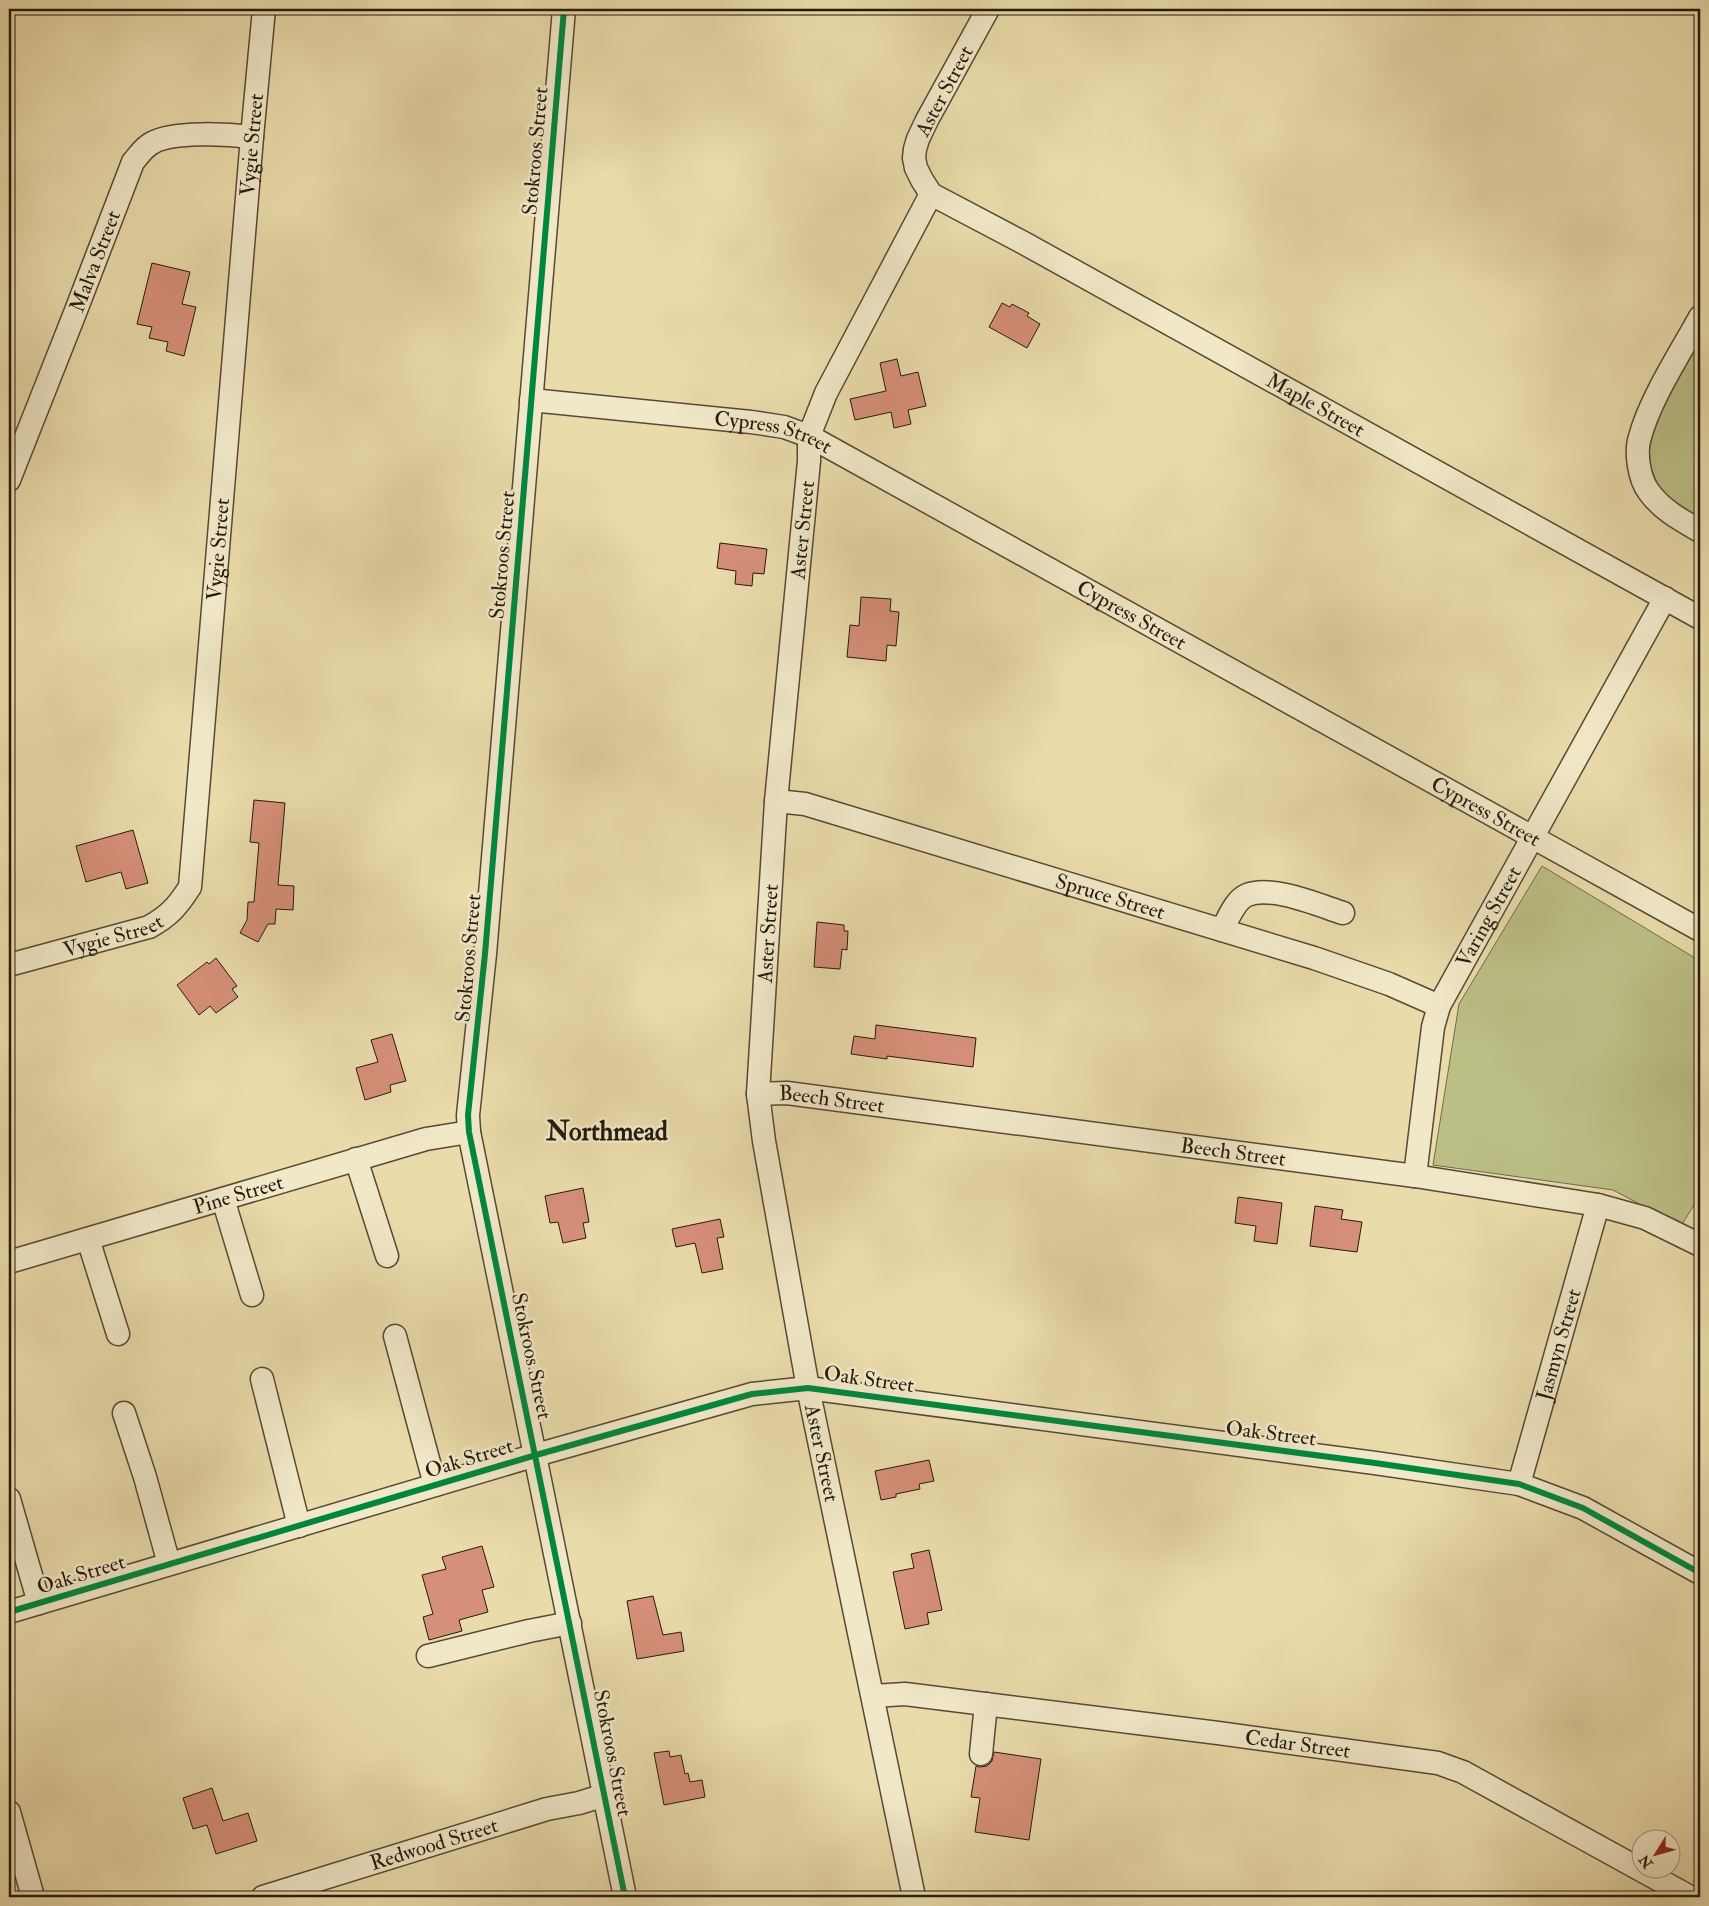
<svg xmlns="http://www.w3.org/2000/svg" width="1709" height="1906" viewBox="0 0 1709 1906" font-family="'IM FELL Double Pica',serif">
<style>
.green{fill:#bbbf85;stroke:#6f6c4a}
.building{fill:#d68f79;stroke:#231a0e}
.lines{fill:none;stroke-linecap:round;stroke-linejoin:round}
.minor-casing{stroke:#554a35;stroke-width:25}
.minor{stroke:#f1e8c8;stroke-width:22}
.cycleway-casing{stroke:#f1e8c8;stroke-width:9}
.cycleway{stroke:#00873e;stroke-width:6}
.labels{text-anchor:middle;stroke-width:5;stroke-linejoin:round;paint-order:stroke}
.street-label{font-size:21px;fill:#231a0e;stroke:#f1e8c8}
.district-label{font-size:26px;font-weight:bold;fill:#231a0e;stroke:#f1e8c8}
</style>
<rect width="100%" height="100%" fill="#eadbaa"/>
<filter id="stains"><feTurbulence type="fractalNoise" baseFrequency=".004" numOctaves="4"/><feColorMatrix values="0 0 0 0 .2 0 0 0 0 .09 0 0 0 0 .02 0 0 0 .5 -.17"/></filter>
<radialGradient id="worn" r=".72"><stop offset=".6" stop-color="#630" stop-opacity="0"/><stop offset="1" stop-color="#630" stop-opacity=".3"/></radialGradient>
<path class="green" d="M 1700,335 L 1700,521 L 1691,516 L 1659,488 L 1646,455 L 1653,422 Z
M 1542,866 L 1700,961 L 1700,1195 L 1681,1226 L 1613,1190 L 1433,1165 L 1459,1004 Z"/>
<path class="building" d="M 152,263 L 190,272 L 182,304 L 196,307 L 184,356 L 166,351 L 168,342 L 149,338 L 152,327 L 137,324 Z
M 1002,303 L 1010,307 L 1012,304 L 1029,313 L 1027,316 L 1040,324 L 1027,348 L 989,327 Z
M 897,359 L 901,376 L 918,372 L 926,406 L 908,410 L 911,424 L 894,428 L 891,412 L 855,420 L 850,399 L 886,391 L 880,363 Z
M 720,543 L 767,549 L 764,574 L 753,573 L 752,586 L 735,584 L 736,571 L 717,568 Z
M 861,597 L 891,599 L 890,611 L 899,612 L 896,646 L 887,645 L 886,661 L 847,657 L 850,625 L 859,626 Z
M 254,800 L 285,803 L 278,885 L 294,886 L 293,910 L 276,909 L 275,924 L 268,924 L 258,942 L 240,933 L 247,920 L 248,902 L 254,902 L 259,843 L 250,842 Z
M 133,830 L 148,883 L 126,889 L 121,872 L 86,882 L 76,846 Z
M 817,922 L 844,925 L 844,931 L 848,931 L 847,950 L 842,949 L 840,969 L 814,967 Z
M 216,958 L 237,986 L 232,989 L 238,997 L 216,1013 L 210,1006 L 199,1015 L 177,985 L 207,962 L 209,964 Z
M 876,1025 L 976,1038 L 973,1067 L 887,1056 L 887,1059 L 851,1054 L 854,1036 L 875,1039 Z
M 392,1034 L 406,1081 L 390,1085 L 391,1092 L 365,1100 L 356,1068 L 378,1062 L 371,1040 Z
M 583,1188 L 589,1222 L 583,1223 L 586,1238 L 563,1243 L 558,1222 L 550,1223 L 545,1196 Z
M 1238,1197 L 1282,1203 L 1277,1244 L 1254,1241 L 1256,1226 L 1235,1223 Z
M 1315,1206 L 1343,1210 L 1341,1219 L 1362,1222 L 1357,1252 L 1310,1246 Z
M 720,1219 L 724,1237 L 717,1238 L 723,1269 L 702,1273 L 695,1243 L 676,1247 L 672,1229 Z
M 929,1460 L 934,1481 L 919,1484 L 920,1489 L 896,1494 L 896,1497 L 881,1500 L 875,1471 Z
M 482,1546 L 494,1587 L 482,1590 L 488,1612 L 459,1620 L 462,1631 L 429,1640 L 423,1617 L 433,1614 L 422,1575 L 446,1569 L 442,1557 Z
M 929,1550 L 942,1610 L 927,1613 L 929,1624 L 905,1629 L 893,1572 L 914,1568 L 911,1554 Z
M 653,1596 L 663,1635 L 681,1632 L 684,1651 L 637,1659 L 627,1601 Z
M 669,1751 L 670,1757 L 681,1755 L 685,1774 L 688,1773 L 690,1782 L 702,1780 L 705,1797 L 664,1805 L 654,1753 Z
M 994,1752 L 1041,1759 L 1029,1840 L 975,1832 L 980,1798 L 971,1797 L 976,1766 L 980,1767 L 987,1766 L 992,1761 Z
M 212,1788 L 223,1821 L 248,1813 L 257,1841 L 216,1854 L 207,1825 L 193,1829 L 183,1798 Z"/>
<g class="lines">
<defs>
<g id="minor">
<path d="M 564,9 L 485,954 L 468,1115 L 469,1132 L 625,1897"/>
<path id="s1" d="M 988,9 L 927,120 L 918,139 L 915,149 L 914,158 L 916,168 L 922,180 L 931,194 L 1022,242 L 1700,618"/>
<path d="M 1700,317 C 1681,352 1650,399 1640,437 C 1635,452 1639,479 1649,492 C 1662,510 1681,520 1700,531"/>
<path id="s2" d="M 531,400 L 751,422 L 784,427 L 809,436 L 1700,930"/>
<path id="s3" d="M 9,480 L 75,313 L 133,162 C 139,155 144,147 152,143 C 172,131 228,134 252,137"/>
<path id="s4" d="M 776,801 L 805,804 L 1314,958 L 1389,984 L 1439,1006"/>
<path d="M 1222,930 C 1228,919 1235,900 1247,895 C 1272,885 1318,905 1343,913"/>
<path id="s5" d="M 9,965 L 149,927 C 169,916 177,907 190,887 L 252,137 L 264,9"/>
<path id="s6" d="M 758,1094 L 787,1093 L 1415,1176 L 1598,1205 L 1645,1218 L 1700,1245"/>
<path d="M 356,1159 L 387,1256"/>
<path id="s7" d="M 1415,1176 L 1433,1027 L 1439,1006 L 1665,598"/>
<path d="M 223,1199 L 252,1295"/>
<path d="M 88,1239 L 118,1334"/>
<path id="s8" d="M 9,1262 L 426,1139 L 469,1132"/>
<path d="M 395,1336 L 435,1485"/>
<path d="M 262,1379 L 299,1526"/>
<path d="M 124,1413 L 145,1477 L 169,1564"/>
<path id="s9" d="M 1519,1484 L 1598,1205"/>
<path d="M 9,1499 L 39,1603"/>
<path d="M 9,1612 L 536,1455 L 752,1394 L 808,1388 L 1375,1463 L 1519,1484 L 1583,1508 L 1700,1573"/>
<path d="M 428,1656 L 529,1631 L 570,1623"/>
<path id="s10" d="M 873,1696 L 905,1694 L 1218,1733 L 1438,1763 L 1463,1772 L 1690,1897"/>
<path d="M 981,1754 L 986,1704"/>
<path d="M 9,1812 L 33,1897"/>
<path id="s11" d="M 263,1897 L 547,1809 L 579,1803 L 605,1795"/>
<path id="s12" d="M 914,1897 L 808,1388 L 764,1141 L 758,1094 L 776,801 L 809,461 L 809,436 L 826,393 L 931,194"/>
</g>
</defs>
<use href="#minor" class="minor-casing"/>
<use href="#minor" class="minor"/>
<defs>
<path id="cycleway" d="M 564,9 L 485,954 L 468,1115 L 469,1132 L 625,1897
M 9,1612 L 536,1455 L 752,1394 L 808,1388 L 1375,1463 L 1519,1484 L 1583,1508 L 1700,1573"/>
</defs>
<use href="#cycleway" class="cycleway-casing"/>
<use href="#cycleway" class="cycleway"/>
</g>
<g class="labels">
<g class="street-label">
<text transform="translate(944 91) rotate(-62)" y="7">Aster Street</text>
<text dy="7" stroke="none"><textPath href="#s5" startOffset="948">Vygie Street</textPath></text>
<text transform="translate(535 151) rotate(-85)" y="7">Stokroos Street</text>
<text dy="7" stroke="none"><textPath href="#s3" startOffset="235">Malva Street</textPath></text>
<text dy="7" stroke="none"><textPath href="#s1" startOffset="646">Maple Street</textPath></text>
<text dy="7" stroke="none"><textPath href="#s2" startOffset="245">Cypress Street</textPath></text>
<text dy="7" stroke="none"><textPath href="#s12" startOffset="1384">Aster Street</textPath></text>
<text dy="7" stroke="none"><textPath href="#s5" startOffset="542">Vygie Street</textPath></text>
<text transform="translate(502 555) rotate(-85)" y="7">Stokroos Street</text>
<text dy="7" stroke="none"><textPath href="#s2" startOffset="650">Cypress Street</textPath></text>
<text dy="7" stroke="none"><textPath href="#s2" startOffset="1055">Cypress Street</textPath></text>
<text dy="7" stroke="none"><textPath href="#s4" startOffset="348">Spruce Street</textPath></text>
<text dy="7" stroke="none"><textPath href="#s7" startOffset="274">Varing Street</textPath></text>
<text dy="7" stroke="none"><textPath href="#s5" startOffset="108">Vygie Street</textPath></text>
<text dy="7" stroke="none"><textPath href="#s12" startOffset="979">Aster Street</textPath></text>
<text transform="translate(468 958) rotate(-85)" y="7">Stokroos Street</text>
<text dy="7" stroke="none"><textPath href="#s6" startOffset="74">Beech Street</textPath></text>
<text dy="7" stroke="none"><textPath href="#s6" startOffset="479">Beech Street</textPath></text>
<text dy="7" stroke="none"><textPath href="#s8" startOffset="239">Pine Street</textPath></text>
<text dy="7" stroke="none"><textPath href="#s9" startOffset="145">Jasmyn Street</textPath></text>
<text transform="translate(532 1356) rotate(78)" y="7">Stokroos Street</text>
<text transform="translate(869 1379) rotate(8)" y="7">Oak Street</text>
<text transform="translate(1271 1433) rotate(7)" y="7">Oak Street</text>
<text transform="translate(822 1453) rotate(78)" y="7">Aster Street</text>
<text transform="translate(469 1458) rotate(-17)" y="7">Oak Street</text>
<text transform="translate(81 1574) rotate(-17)" y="7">Oak Street</text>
<text dy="7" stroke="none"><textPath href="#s10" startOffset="428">Cedar Street</textPath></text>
<text transform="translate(613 1753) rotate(79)" y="7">Stokroos Street</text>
<text dy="7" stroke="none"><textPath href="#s11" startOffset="179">Redwood Street</textPath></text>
</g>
<g class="district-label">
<text x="607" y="1140">Northmead</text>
</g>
</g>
<rect width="1709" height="1906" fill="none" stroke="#eadbaa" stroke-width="30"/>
<rect x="10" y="10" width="1689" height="1886" fill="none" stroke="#231a0e" stroke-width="2.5"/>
<rect x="15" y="15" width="1679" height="1876" fill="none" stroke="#231a0e"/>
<g transform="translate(1656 1854) rotate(233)"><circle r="24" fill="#f1e8c8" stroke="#9f967e"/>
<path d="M0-4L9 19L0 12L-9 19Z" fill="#8f2418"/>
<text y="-8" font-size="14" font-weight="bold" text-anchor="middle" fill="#231a0e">N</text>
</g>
<rect width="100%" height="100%" filter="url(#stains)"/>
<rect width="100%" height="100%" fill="url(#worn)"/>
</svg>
